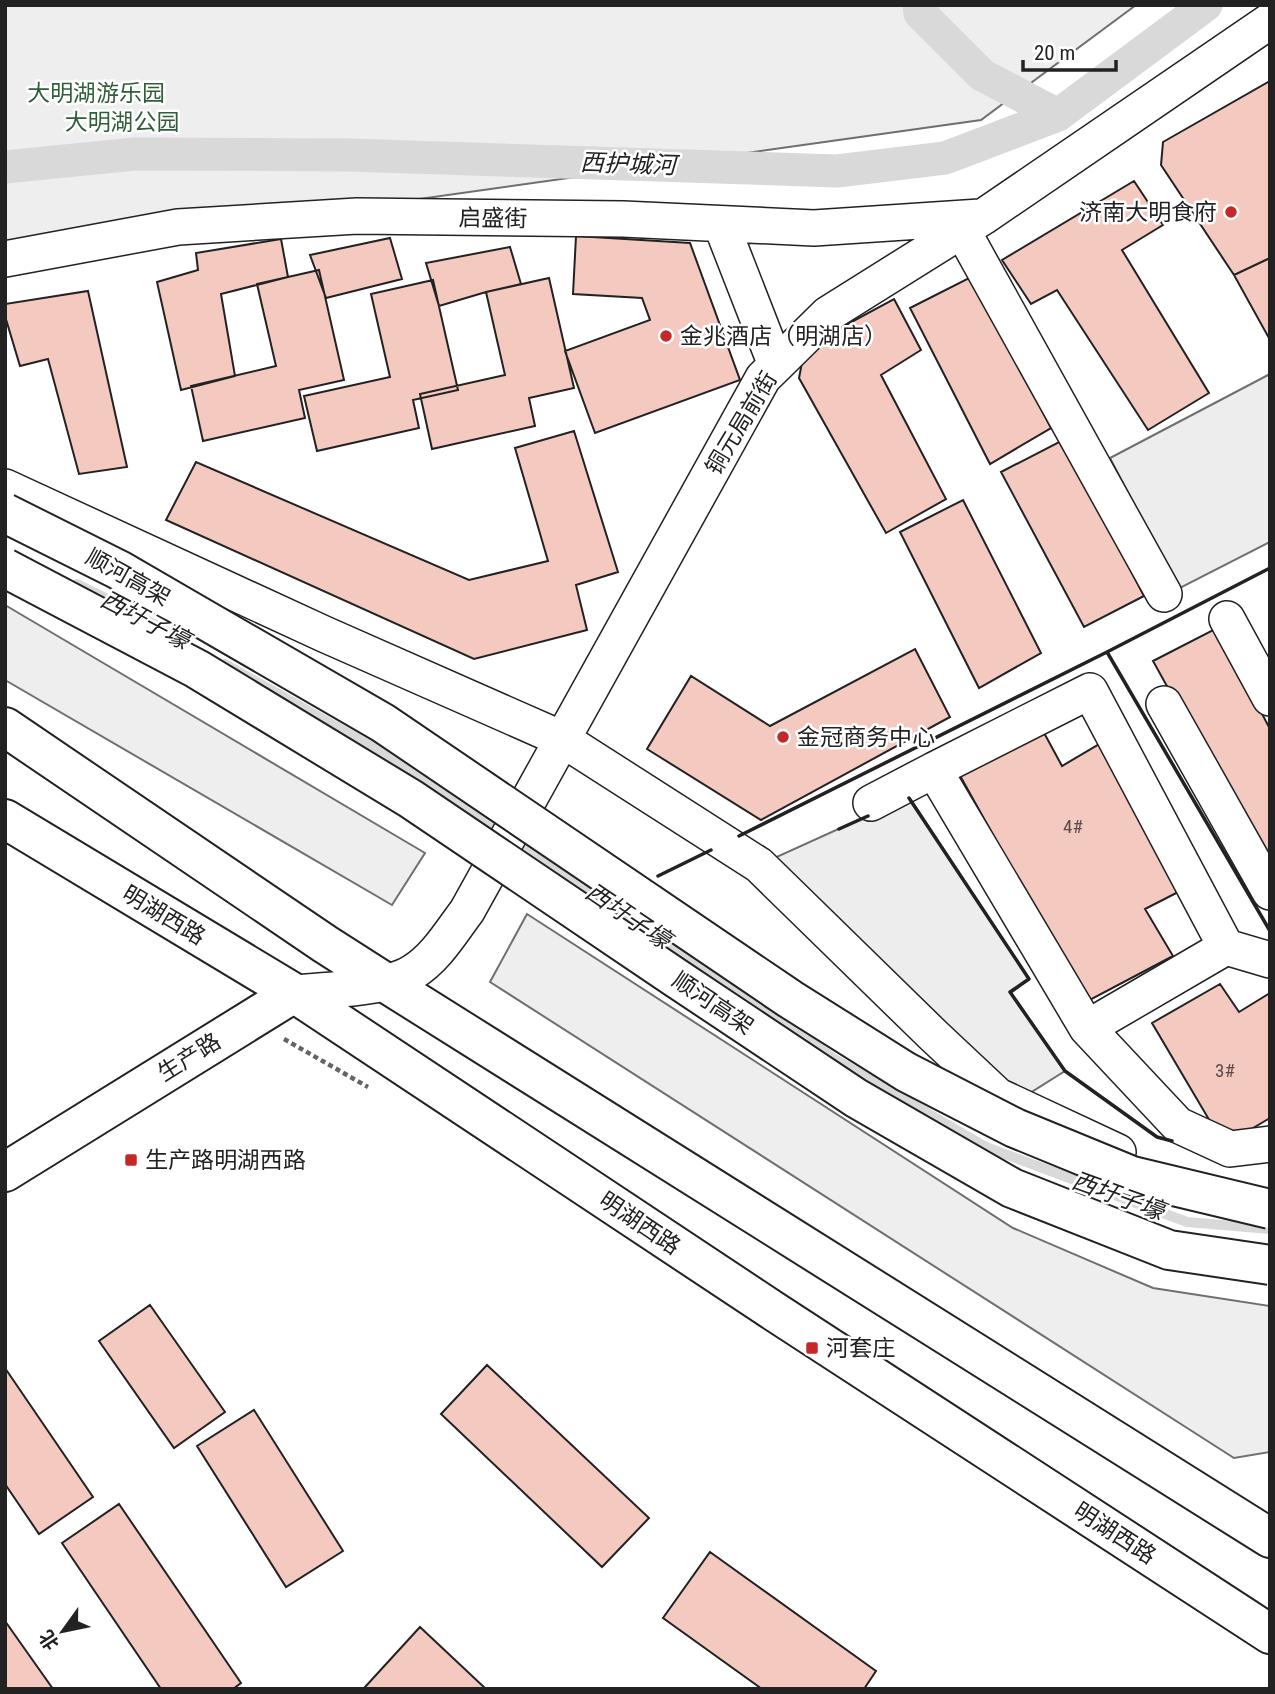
<svg xmlns="http://www.w3.org/2000/svg" width="1275" height="1694" viewBox="0 0 1275 1694" font-family="'Roboto Condensed','Noto Sans SC',sans-serif">
<style>
.green{fill:#eee;stroke:#6f6f6f;stroke-width:2}
.parking{fill:#ededed;stroke:#6f6f6f;stroke-width:2}
.lines{fill:none;stroke-linecap:round;stroke-linejoin:round}
.stream{stroke:#d9d9d9;stroke-width:10}
.canal{stroke:#d9d9d9;stroke-width:33}
.building{fill:#f3c9c0;stroke:#222;stroke-width:2}
.minor-casing{stroke:#222;stroke-width:38}
.major-casing{stroke:#222;stroke-width:42}
.path{stroke:#646464;stroke-width:4.5;stroke-dasharray:5 3.5;stroke-linecap:butt}
.minor{stroke:#fff;stroke-width:35}
.major{stroke:#fff;stroke-width:38}
.highway-bridge-casing{stroke:#222;stroke-width:42;stroke-linecap:butt}
.highway-bridge{stroke:#fff;stroke-width:38}
.wall{stroke:#222;stroke-width:3.5}
.poi-dot{fill:#c62828;stroke:#fff;stroke-width:2.5}
.labels{text-anchor:middle;stroke-width:5;stroke-linejoin:round;paint-order:stroke}
.number-label{font-size:19px;fill:#564c4a}
.park-label{font-size:23px;fill:#2f5e38;stroke:#fff}
.poi-label{font-size:23px;fill:#222;stroke:#fff;text-anchor:start}
.street-label{font-size:23px;fill:#222;stroke:#fff}
.water-label{font-size:24px;font-style:italic;fill:#222;stroke:#fff}
</style>
<rect width="100%" height="100%" fill="#fff"/>
<path class="green" d="M 5,5 L 1136,5 L 981,120 L 156,236 L 5,252 Z
M 5,605 L 425,853 L 392,905 L 5,680 Z
M 527,914 L 1013,1228 L 1153,1288 L 1270,1306 L 1270,1452 L 1234,1458 L 490,982 Z"/>
<path class="parking" d="M 1270,374 L 1270,542 L 1178,589 L 1110,458 Z
M 909,797 L 1029,979 L 1011,993 L 1065,1071 L 1014,1103 L 759,865 Z"/>
<g class="lines">
<path class="stream" d="M 77,584 L 124,607 L 187,643
M 225,664 L 376,749 L 727,981 L 833,1058 L 986,1147 L 1187,1222 L 1270,1229"/>
<path class="canal" d="M 919,5 L 920,13 L 982,75 L 1058,115
M 5,167 L 135,154 L 349,155 L 837,171 L 945,158 L 1058,115 L 1206,5"/>
</g>
<path class="building" d="M 1270,81 L 1270,258 L 1234,275 L 1161,165 L 1163,142 Z
M 1134,181 L 1163,225 L 1122,250 L 1209,393 L 1148,430 L 1057,290 L 1031,304 L 1002,260 Z
M 576,236 L 690,243 L 740,380 L 595,433 L 565,351 L 650,320 L 642,298 L 573,294 Z
M 390,238 L 402,279 L 326,298 L 310,255 Z
M 281,239 L 288,277 L 221,294 L 235,376 L 181,390 L 157,282 L 198,270 L 196,253 Z
M 510,247 L 521,284 L 486,292 L 439,306 L 426,263 Z
M 1270,258 L 1270,340 L 1234,275 Z
M 319,270 L 344,380 L 299,390 L 305,418 L 203,441 L 191,386 L 276,366 L 257,284 Z
M 973,276 L 1051,428 L 990,464 L 910,308 Z
M 549,278 L 574,388 L 529,398 L 535,426 L 432,449 L 420,394 L 505,375 L 486,292 Z
M 433,280 L 458,390 L 413,400 L 419,428 L 317,451 L 304,396 L 390,377 L 371,294 Z
M 88,291 L 127,467 L 79,474 L 48,359 L 20,366 L 5,316 L 5,304 Z
M 894,299 L 921,350 L 881,375 L 946,499 L 886,533 L 799,378 L 805,347 Z
M 574,431 L 618,572 L 576,585 L 587,630 L 474,659 L 166,520 L 196,462 L 469,580 L 548,561 L 515,448 Z
M 1063,440 L 1144,596 L 1084,627 L 1001,472 Z
M 963,500 L 1041,653 L 979,688 L 900,532 Z
M 1217,628 L 1270,729 L 1270,872 L 1153,661 Z
M 915,649 L 950,717 L 761,820 L 647,749 L 691,676 L 770,726 Z
M 1036,718 L 1062,766 L 1108,739 L 1190,886 L 1145,909 L 1173,956 L 1086,1002 L 953,763 Z
M 1220,984 L 1239,1012 L 1270,993 L 1270,1118 L 1224,1145 L 1152,1023 Z
M 150,1305 L 225,1412 L 174,1448 L 99,1341 Z
M 487,1365 L 649,1518 L 602,1567 L 441,1414 Z
M 5,1368 L 93,1497 L 39,1534 L 5,1484 Z
M 254,1410 L 343,1551 L 286,1587 L 197,1446 Z
M 119,1504 L 241,1683 L 233,1689 L 161,1689 L 62,1543 Z
M 710,1552 L 876,1671 L 864,1689 L 762,1689 L 663,1618 Z
M 5,1621 L 53,1689 L 5,1689 Z
M 420,1627 L 486,1689 L 367,1689 L 365,1687 Z"/>
<g class="lines">
<defs>
<path id="minor" d="M 721,224 L 776,365
M 962,230 L 1164,594
M 5,259 L 178,227 L 357,216 L 623,219 L 814,228 L 980,217
M 5,487 L 324,634 L 562,739 L 759,865 L 932,1034 L 998,1096 L 1118,1152
M 1227,619 L 1270,698
M 1164,704 L 1270,892
M 934,770 L 1090,691 L 1226,947
M 871,803 L 934,770 L 1087,1028 L 1178,1125 L 1230,1149 L 1270,1144
M 294,993 C 326,990 387,989 413,972 C 436,958 451,932 467,911 L 763,378 L 828,314 L 983,217 L 1270,21
M 1087,1028 L 1226,947 L 1270,960"/>
<path id="major" d="M 5,727 L 325,944 L 386,983 L 1270,1538
M 5,819 L 294,993 L 772,1310 L 1270,1634
M 5,1172 L 294,993"/>
</defs>
<use href="#minor" class="minor-casing"/>
<use href="#major" class="major-casing"/>
<path class="path" d="M 284,1039 L 368,1087"/>
<use href="#minor" class="minor"/>
<use href="#major" class="major"/>
<defs>
<path id="highway-bridge" d="M 5,513 L 119,570 L 383,723 L 790,999 L 906,1072 L 1015,1128 L 1132,1176 L 1270,1209
M 5,568 L 197,669 L 411,799 L 676,978 L 856,1098 L 1012,1188 L 1169,1250 L 1270,1265"/>
</defs>
<use href="#highway-bridge" class="highway-bridge-casing"/>
<use href="#highway-bridge" class="highway-bridge"/>
<path class="wall" d="M 1107,652 L 1270,931
M 909,798 L 1029,979 L 1010,992 L 1065,1071 L 1157,1137 L 1172,1141
M 839,829 L 868,816
M 739,836 L 1107,652 L 1270,568
M 658,876 L 711,850"/>
</g>
<g class="poi-dot">
<circle cx="1231" cy="212" r="7"/>
<circle cx="666" cy="336" r="7"/>
<circle cx="783" cy="737" r="7"/>
<rect x="124" y="1153" width="14" height="14" rx="3.5"/>
<rect x="805" y="1341" width="14" height="14" rx="3.5"/>
</g>
<g class="labels">
<g class="number-label">
<text x="1073" y="833">4#</text>
<text x="1225" y="1077">3#</text>
</g>
<g class="park-label">
<text x="96" y="101">大明湖游乐园</text>
<text x="122" y="130">大明湖公园</text>
</g>
<g class="poi-label">
<text x="1217" y="220" text-anchor="end">济南大明食府</text>
<text x="680" y="344">金兆酒店（明湖店）</text>
<text x="797" y="745">金冠商务中心</text>
<text x="145" y="1168">生产路明湖西路</text>
<text x="826" y="1356">河套庄</text>
</g>
<g class="street-label">
<text transform="translate(493 218) rotate(1)" y="8">启盛街</text>
<text transform="translate(741 423) rotate(-59)" y="8">铜元局前街</text>
<text transform="translate(128 577) rotate(29)" y="8">顺河高架</text>
<text transform="translate(164 915) rotate(31)" y="8">明湖西路</text>
<text transform="translate(713 1003) rotate(34)" y="8">顺河高架</text>
<text transform="translate(189 1057) rotate(-32)" y="8">生产路</text>
<text transform="translate(640 1223) rotate(34)" y="8">明湖西路</text>
<text transform="translate(1115 1533) rotate(33)" y="8">明湖西路</text>
</g>
<g class="water-label">
<text transform="translate(628 164) rotate(2)" y="8">西护城河</text>
<text transform="translate(145 620) rotate(28)" y="8">西圩子壕</text>
<text transform="translate(628 916) rotate(34)" y="8">西圩子壕</text>
<text transform="translate(1118 1196) rotate(20)" y="8">西圩子壕</text>
</g>
</g>
<rect width="1275" height="1694" fill="none" stroke="#222222" stroke-width="14"/>
<g transform="translate(63 1631) rotate(237)" stroke="#ffffff" stroke-width="5" paint-order="stroke">
<path d="M0-5L12 26L0 18L-12 26Z" fill="#222222"/>
<text y="-10" font-size="19" font-weight="bold" text-anchor="middle" fill="#222222">北</text>
</g>
<path d="M1023 60v10h93v-10" fill="none" stroke="#222222" stroke-width="3.5"/>
<text x="1034" y="60" font-size="21" fill="#222222" stroke="#ffffff" stroke-width="5" paint-order="stroke">20 m</text>
</svg>
